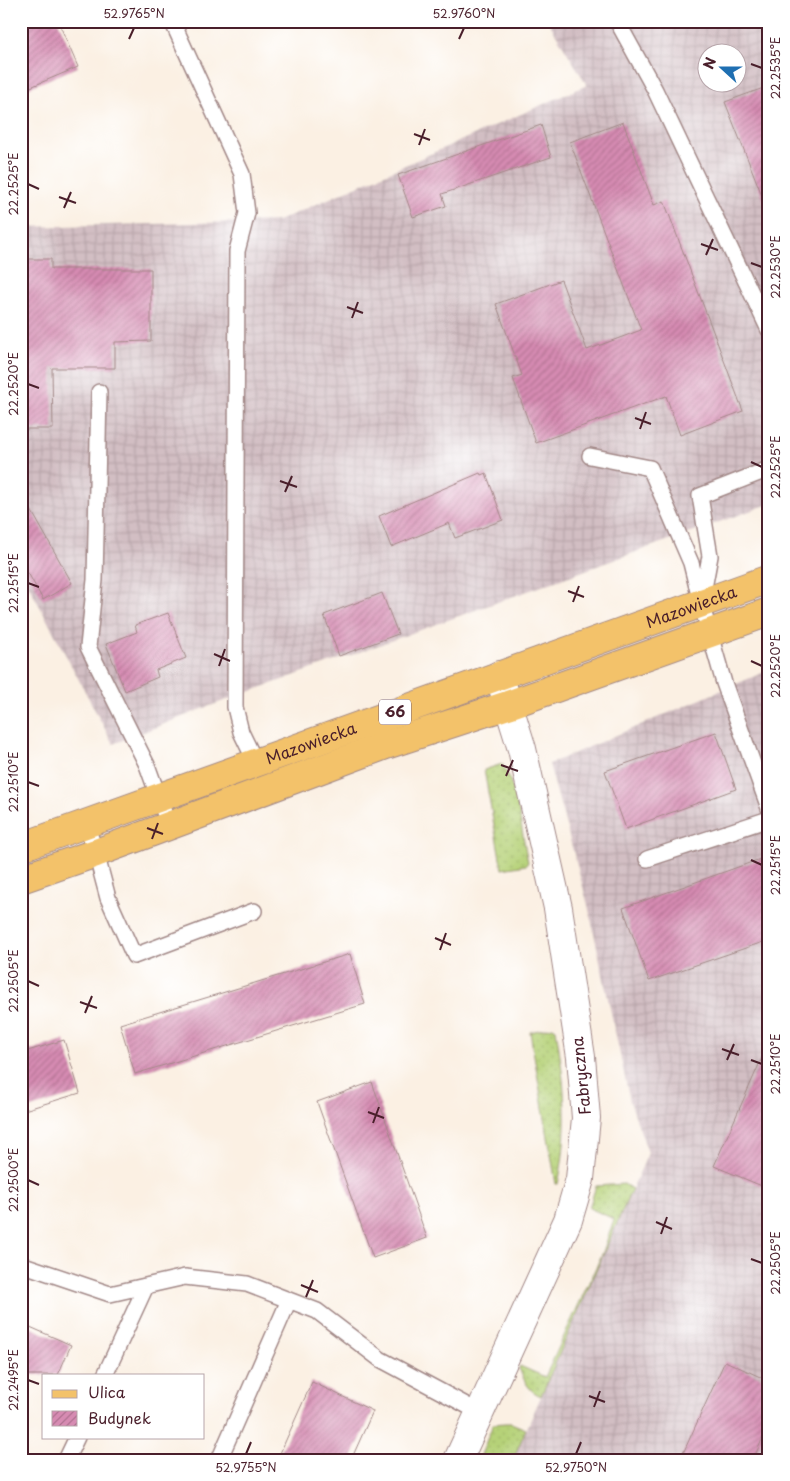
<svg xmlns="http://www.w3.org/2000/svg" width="790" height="1481" viewBox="0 0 790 1481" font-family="'Playpen Sans',sans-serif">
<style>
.industrial{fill:url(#industrial-grid);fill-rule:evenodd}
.grass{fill:url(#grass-dots);stroke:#807852}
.building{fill:url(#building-hatch)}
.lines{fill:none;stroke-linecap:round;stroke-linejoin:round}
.service-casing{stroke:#a28887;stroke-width:18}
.minor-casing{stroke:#a28887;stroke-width:30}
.primary-casing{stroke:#a28887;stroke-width:30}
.service{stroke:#fff;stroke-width:15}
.minor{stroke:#fff;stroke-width:28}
.primary{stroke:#f3c26a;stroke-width:28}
.ticks{fill:none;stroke:#4a1f2b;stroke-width:2}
.labels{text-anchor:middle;stroke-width:4;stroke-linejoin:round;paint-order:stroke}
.shield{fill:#fff;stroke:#80626b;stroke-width:1}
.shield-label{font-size:15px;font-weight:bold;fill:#4a1f2b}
.street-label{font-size:16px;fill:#4a1f2b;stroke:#fff}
.neatline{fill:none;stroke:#4a1f2b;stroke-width:2}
.ticks-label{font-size:12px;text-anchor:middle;fill:#4a1f2b}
</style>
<defs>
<pattern id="industrial-grid" width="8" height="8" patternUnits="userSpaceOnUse" patternTransform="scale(1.25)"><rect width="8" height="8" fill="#d2bec3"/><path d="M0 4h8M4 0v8" fill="none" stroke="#b6a3a8"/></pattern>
<pattern id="grass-dots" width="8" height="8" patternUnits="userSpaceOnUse" patternTransform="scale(1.25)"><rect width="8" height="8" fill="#b6d278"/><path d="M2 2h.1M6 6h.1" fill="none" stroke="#9eb468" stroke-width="1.8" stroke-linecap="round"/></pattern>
<pattern id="building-hatch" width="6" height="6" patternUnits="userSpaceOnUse" patternTransform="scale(1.25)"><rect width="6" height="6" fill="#d68bb2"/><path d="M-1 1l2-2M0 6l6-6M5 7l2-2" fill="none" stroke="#b07191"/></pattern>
</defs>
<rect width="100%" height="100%" fill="#fff"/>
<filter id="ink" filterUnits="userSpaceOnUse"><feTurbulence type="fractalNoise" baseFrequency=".02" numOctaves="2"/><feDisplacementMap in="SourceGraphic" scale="10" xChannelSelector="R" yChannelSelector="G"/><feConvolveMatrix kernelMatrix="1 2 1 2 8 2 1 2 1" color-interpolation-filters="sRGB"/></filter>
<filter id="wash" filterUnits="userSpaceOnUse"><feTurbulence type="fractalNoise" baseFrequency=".0096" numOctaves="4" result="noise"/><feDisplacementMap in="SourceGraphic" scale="20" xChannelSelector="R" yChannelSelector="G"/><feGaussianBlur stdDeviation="1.12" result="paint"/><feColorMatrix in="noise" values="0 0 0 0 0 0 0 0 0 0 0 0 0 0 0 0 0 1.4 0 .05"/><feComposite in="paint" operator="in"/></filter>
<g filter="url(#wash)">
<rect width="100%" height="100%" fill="#fbf0e3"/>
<path class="industrial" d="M 548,21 L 769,21 L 769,504 L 210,706 L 113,744 L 21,571 L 21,227 L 278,221 L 587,85 ZM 708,52 L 738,52 L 738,82 L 708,82 Z
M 769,670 L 769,1460 L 513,1460 L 648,1153 L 630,1101 L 588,905 L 549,764 Z"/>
<path class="grass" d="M 502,764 C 519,792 521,830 528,862 L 526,865 L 502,869 L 484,770 Z
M 553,1027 L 556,1029 C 565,1085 570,1129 558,1184 L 556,1184 L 530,1032 Z
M 624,1184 L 632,1189 L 541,1396 C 528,1391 524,1380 519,1368 L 520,1366 L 545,1377 L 603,1252 L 614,1219 L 589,1208 L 596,1186 Z
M 505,1423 L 511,1423 L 526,1429 L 513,1460 L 479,1460 L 493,1424 Z"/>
<g id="blocks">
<path class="building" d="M 21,21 L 58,21 L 78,67 L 21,91 Z
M 769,86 L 769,207 L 767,208 L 725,102 Z
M 623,122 L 654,205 L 664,201 L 743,411 L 680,435 L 666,396 L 536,443 L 513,378 L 522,375 L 496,304 L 561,280 L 587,350 L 641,330 L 570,142 Z
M 541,125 L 551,157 L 442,194 L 446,206 L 413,217 L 398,175 Z
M 21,259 L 51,259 L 51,269 L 151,269 L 151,341 L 115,342 L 115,368 L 52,368 L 53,429 L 21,429 Z
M 480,473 L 481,475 L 486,473 L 503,520 L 455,538 L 449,523 L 391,547 L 379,516 Z
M 21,492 L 72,583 L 43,600 L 21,560 Z
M 382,593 L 398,634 L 339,656 L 324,615 Z
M 168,613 L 186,658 L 156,670 L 158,677 L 125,691 L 106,644 L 137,632 L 135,625 Z
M 716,732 L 736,789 L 626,829 L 605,771 Z
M 769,856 L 769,940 L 649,981 L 623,908 Z
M 350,954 L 365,1004 L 135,1074 L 120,1024 Z
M 64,1040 L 80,1093 L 21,1111 L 21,1053 Z
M 769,1042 L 769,1189 L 714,1166 Z
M 372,1082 L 427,1238 L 373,1258 L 317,1102 Z
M 21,1323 L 71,1345 L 58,1375 L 21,1375 Z
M 725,1361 L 769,1381 L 769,1424 L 753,1460 L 680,1460 Z
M 312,1382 L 373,1411 L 351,1460 L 277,1460 Z"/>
</g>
</g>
<g filter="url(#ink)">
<use href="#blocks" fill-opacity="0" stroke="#a28887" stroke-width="1"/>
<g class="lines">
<defs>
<path id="service" d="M 172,21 L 242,174 L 247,213 L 237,251 L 235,707 L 241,732 L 258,767
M 617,21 L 655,90 L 769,330
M 99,392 L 95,580 L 88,647 L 147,765 L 169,826
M 590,456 L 650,468 L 691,563 L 701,603 L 724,683 L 769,808
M 702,599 L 710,556 L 700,496 L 769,469
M 86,824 L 96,853 L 108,898 L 134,956 L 254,911
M 647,859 L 769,819
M 21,1264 L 110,1294 L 185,1277 L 247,1284 L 317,1311 L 380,1359 L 479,1412
M 105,1375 L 146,1286
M 66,1460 L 77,1437
M 219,1460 L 289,1300"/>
<path id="minor" d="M 458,1460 L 568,1220 L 580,1179 L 586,1118 L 581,1057 L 558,908 L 522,749 L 499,675"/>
<g id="primary">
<path id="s1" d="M 21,847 L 769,579"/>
<path d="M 21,879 L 96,853 L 386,745 L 508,705 L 769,612"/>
</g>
</defs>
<use href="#service" class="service-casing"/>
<use href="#minor" class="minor-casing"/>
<use href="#primary" class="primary-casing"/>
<use href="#service" class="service"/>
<use href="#minor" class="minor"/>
<use href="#primary" class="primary"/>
</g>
</g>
<path class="ticks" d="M 129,39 L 134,28M 459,39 L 464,28M 751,64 L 762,68M 414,134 L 430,140M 419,145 L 425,129M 28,184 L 39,189M 59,197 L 76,203M 64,208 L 71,192M 701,244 L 718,250M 706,255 L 713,239M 751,263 L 762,267M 347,307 L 363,313M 352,318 L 358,302M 28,384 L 39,388M 635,418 L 651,424M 640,429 L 646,412M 751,462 L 762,467M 280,481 L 297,487M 285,492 L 292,476M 28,583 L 39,587M 568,591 L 584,597M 573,602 L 579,586M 214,654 L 230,661M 751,661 L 762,666M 219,666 L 225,649M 501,765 L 518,771M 506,776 L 513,760M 28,782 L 39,786M 147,828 L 163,834M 152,839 L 158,823M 751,860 L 762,865M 435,938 L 451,945M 440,950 L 446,933M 28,981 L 39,986M 80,1002 L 97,1008M 85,1013 L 92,996M 722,1049 L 739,1055M 727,1060 L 734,1044M 751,1060 L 762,1064M 368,1112 L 384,1118M 373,1123 L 379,1107M 28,1180 L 39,1185M 656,1222 L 672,1229M 661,1234 L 667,1217M 751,1259 L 762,1263M 301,1285 L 318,1292M 306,1297 L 313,1280M 28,1380 L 39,1384M 589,1396 L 605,1402M 594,1407 L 600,1391M 246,1454 L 251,1442M 576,1454 L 581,1442"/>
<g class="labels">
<rect class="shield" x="379" y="699.5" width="32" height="25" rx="4"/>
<g class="shield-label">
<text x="395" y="717">66</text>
</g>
<g class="street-label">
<text dy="6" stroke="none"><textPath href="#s1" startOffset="712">Mazowiecka</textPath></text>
<text dy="6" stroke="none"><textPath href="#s1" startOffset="308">Mazowiecka</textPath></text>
<text transform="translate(581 1076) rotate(-96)" y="6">Fabryczna</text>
</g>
</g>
<rect width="790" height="1481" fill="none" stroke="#fff" stroke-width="55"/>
<rect x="42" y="1374" width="162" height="65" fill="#ffffff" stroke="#b7a5aa"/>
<rect x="52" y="1390" width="25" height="8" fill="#f3c26a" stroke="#b7a5aa"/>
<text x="88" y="1398" font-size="15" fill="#4a1f2b">Ulica</text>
<rect x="52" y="1411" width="25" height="15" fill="url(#building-hatch)" stroke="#b7a5aa"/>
<text x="88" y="1424" font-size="15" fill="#4a1f2b">Budynek</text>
<g transform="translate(722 68) rotate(291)"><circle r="24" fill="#ffffff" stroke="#b7a5aa"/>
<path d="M0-4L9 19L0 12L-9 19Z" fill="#1f6fb2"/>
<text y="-8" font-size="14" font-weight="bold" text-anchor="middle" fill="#4a1f2b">N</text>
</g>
<rect x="28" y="28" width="734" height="1426" class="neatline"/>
<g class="ticks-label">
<text x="134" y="18">52.9765°N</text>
<text x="464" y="18">52.9760°N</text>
<text transform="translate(776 68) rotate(-90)" y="4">22.2535°E</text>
<text transform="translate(14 184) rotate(-90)" y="4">22.2525°E</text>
<text transform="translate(776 267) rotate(-90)" y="4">22.2530°E</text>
<text transform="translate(14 384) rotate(-90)" y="4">22.2520°E</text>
<text transform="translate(776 467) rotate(-90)" y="4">22.2525°E</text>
<text transform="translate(14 583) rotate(-90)" y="4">22.2515°E</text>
<text transform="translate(776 666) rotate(-90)" y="4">22.2520°E</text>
<text transform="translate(14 782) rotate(-90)" y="4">22.2510°E</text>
<text transform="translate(776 865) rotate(-90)" y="4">22.2515°E</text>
<text transform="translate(14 981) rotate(-90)" y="4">22.2505°E</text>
<text transform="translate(776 1064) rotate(-90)" y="4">22.2510°E</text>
<text transform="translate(14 1180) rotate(-90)" y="4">22.2500°E</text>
<text transform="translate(776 1263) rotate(-90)" y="4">22.2505°E</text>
<text transform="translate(14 1380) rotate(-90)" y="4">22.2495°E</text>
<text x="246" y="1472">52.9755°N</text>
<text x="576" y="1472">52.9750°N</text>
</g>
</svg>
